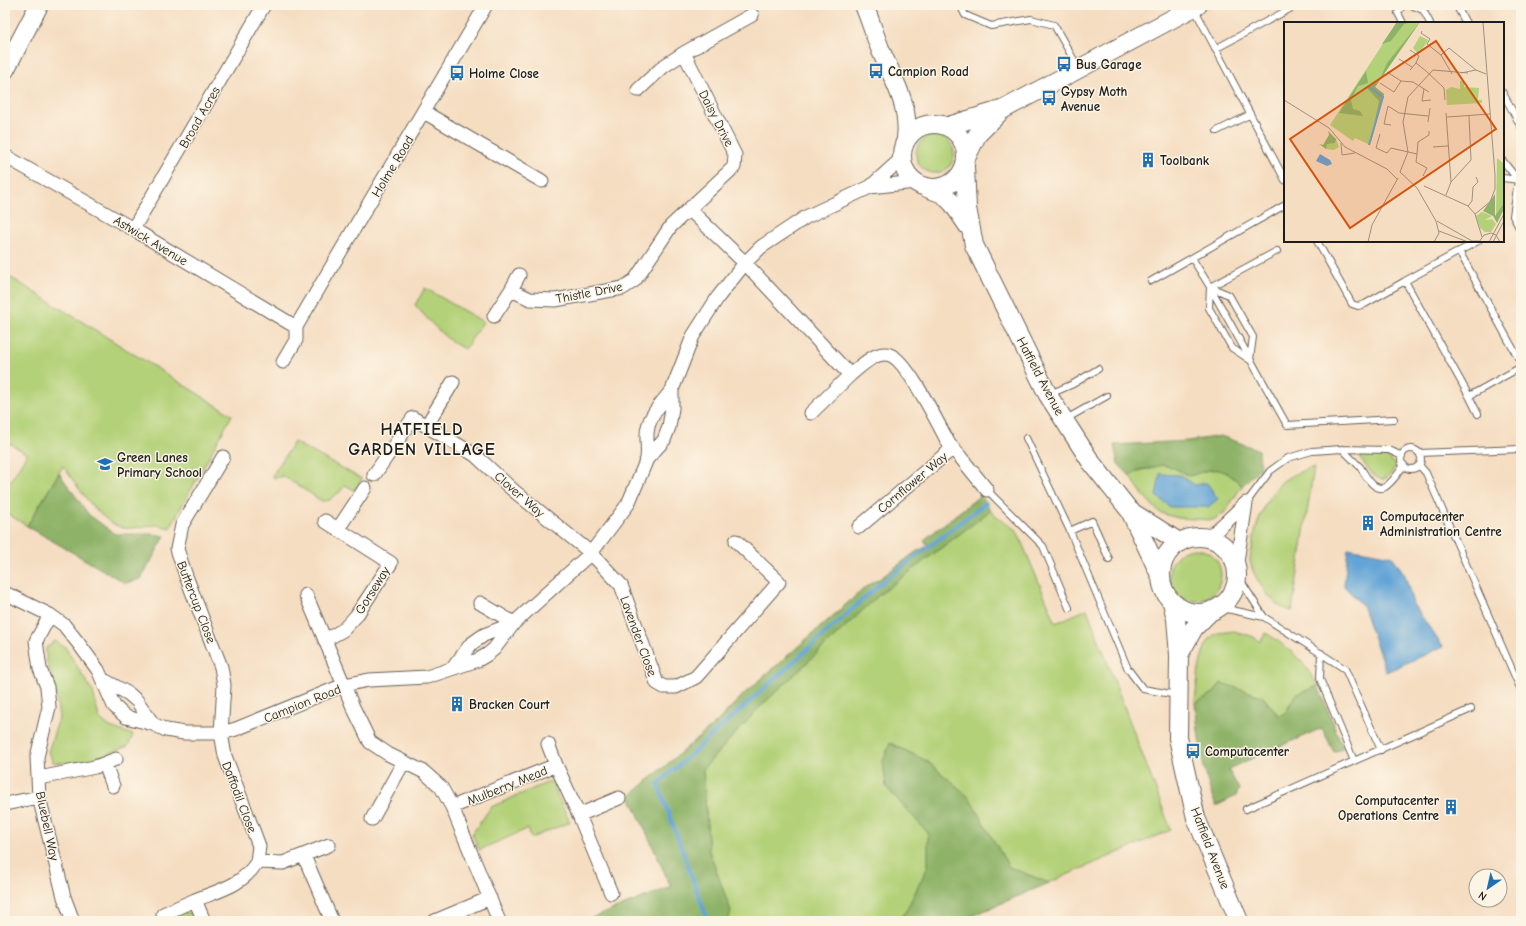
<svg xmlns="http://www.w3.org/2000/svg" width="1526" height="926" viewBox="0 0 1526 926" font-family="'Comic Neue',sans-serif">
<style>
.green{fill:#b3d178;stroke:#68764a}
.forest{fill:#8eb368;stroke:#556842}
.water{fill:#62a4d6;stroke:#3f6079}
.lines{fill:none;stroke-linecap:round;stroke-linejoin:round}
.stream{stroke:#62a4d6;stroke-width:4}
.lane-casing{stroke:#686056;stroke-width:8}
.street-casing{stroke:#686056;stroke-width:15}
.secondary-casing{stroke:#686056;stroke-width:20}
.lane{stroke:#fff;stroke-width:6}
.street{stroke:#fff;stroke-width:13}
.secondary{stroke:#fff;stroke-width:18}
.labels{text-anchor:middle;stroke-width:3;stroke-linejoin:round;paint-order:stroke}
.poi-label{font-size:13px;font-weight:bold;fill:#1c1c1c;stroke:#fcf5e5;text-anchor:start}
.street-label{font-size:13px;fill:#1c1c1c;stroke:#fcf5e5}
.district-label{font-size:17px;font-weight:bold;letter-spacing:1px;fill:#1c1c1c;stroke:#fcf5e5}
.inset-river{fill:none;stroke:#62a4d6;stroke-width:2}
.inset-road{fill:none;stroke:#9e907f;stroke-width:1}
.view{fill:#d4530e;fill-opacity:0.15;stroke:#d4530e;stroke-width:2}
.inset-edge{fill:none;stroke:#1c1c1c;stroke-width:2}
</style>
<rect width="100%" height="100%" fill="#fcf5e5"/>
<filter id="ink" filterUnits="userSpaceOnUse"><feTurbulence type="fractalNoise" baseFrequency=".025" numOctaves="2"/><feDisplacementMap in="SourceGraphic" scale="8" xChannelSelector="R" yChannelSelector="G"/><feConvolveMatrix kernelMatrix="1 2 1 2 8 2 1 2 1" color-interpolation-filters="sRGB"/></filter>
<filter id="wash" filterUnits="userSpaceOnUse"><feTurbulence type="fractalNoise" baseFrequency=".012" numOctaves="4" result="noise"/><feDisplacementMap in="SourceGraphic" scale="16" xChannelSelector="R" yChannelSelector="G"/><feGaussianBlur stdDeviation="0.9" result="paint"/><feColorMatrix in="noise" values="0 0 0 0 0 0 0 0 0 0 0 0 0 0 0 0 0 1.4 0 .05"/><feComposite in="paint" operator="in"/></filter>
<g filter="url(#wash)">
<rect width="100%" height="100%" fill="#f5ddc1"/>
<path class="green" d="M916 154a19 19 0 1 1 38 0a19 19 0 1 1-38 0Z
M 5,274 L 232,415 L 170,528 C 166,527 161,526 157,525 C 145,525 132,531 120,527 C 97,519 77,485 63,466 L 27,526 L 5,512 L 5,490 L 27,454 L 9,443 L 7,447 L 5,446 L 5,436 L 7,433 L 5,431 Z
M 425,288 L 483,322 L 465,349 C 445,341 430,321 415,305 Z
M 294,442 L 362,479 L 354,490 L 345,485 L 340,492 L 332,497 L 330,500 L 322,501 L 283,476 L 275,478 L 272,476 Z
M 1362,454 L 1388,457 L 1396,467 L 1389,476 L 1382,480 L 1374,476 L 1360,459 Z
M 1161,465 L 1172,467 L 1189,476 C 1200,472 1216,466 1227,472 C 1233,475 1238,481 1242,486 L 1225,512 L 1213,520 L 1178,518 L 1167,515 L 1159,512 L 1143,495 L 1130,476 C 1141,469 1149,469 1161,465 Z
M 1314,467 L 1292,611 C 1287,609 1281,608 1278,605 C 1266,595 1253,576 1250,561 C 1250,557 1251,553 1252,549 C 1255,526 1263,502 1279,485 C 1288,475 1302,471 1314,467 Z
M 981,495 L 990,511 L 1017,531 L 1056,623 L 1087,609 L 1171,830 L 960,921 L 584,921 L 671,887 L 630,796 L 717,722 L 743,695 L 867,586 L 881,578 L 920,549 L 921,550 L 928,545 L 924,540 Z
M1169 575a26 26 0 1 1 52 0a26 26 0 1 1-52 0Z
M 1234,631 L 1254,637 L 1260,642 L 1266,633 C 1292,650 1302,659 1318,686 L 1295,695 L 1285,714 L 1279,716 L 1262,696 L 1214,693 L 1195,703 C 1197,686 1199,639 1218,633 C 1223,632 1229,632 1234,631 Z
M 55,641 L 65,647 L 93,692 L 99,718 L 110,727 L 133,735 L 128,746 C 104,755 78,767 53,762 L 48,752 L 59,718 L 55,686 L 46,660 L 46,648 Z
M 551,781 L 570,822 L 531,838 L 527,829 L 479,850 L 472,834 L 491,807 Z
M 184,912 C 192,912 195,914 198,921 L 167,921 L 167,920 Z"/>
<path class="forest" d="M 1221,436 L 1259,450 L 1260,468 L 1242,486 C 1231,475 1222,466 1205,471 C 1199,472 1195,475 1189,476 L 1172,467 L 1161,465 L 1151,468 L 1139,470 L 1130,476 L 1118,464 L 1114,445 L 1189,441 Z
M 59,473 L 89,515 L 115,534 L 153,534 L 165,536 L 141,579 L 125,583 L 27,526 Z
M 981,495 L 990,511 L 879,595 L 759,708 L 703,769 L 709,851 L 731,911 L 728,921 L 584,921 L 671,887 L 630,796 L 717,722 L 743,695 L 867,586 L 881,578 L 920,549 L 921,550 L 928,545 L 924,540 Z
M 1221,683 L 1262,696 L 1279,716 L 1285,713 L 1295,695 L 1318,686 L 1343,748 L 1334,752 L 1322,728 L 1228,769 L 1239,789 L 1236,796 L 1216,806 C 1202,773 1199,739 1195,703 L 1214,693 Z
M 890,743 L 927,761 L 968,796 L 1009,867 L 1049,883 L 960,921 L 896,921 L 905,913 L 928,866 L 928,833 L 886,787 L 883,761 Z"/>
<path class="water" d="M 1160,474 L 1180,475 L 1195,485 L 1207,483 L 1218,499 L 1208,507 L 1170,507 L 1156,496 Z
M 1348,548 L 1392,556 L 1405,575 L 1413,604 L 1443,647 L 1386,672 L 1362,605 L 1344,586 Z"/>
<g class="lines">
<path class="stream" d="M 708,921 L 658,784 L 880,584 L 986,503"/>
</g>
</g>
<g filter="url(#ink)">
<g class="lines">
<defs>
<path id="lane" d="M 960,5 L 965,15 L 991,26 L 1031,19 L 1054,25 L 1078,67
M 1403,5 L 1398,13 L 1403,23
M 1411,5 L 1423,10 L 1430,23
M 1456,5 L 1466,23
M 1194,8 L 1285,180
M 1215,49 L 1297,5
M 1503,93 L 1521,127
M 1217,131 L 1249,115
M 1503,161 L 1518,180 L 1513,216 L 1521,231
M 1503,178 L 1519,180
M 1317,241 L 1352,304 L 1358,306 L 1365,304 L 1405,281
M 1478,241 L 1405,281 L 1469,396 L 1521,367
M 1459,251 L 1521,363
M 1192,258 L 1210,287 L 1287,425 L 1394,419
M 1151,281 L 1285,205
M 1210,287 L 1229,295 L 1253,337 L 1250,359
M 1210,287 L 1209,308 L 1232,348 L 1250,360
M 1210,287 L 1277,251
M 1050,394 L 1073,384 L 1098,369
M 1469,396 L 1478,414
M 1066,419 L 1107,396
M 1026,438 L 1070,531 L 1128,669 L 1143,689 L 1177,695
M 1342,449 C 1348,455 1354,461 1360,467 C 1365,474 1374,493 1385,487 C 1393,482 1399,472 1404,465
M1401 459a10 10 0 1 1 20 0a10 10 0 1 1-20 0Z
M 1419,453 L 1521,449
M 1419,465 L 1426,473 L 1438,500 L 1521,690
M 987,490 L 1043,546 L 1069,608
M 1246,503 L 1270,471 L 1288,458 L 1312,451 L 1342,449 L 1389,450 L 1402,456
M 1070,531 L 1092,521 L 1109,559
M 1237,575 L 1264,617
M 1217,608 L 1227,609 L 1264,617 L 1345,669 L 1381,750
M 1321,653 L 1320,679 L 1354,761
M 1521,705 L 1520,709 L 1521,714
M 1246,809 L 1471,709"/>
<path id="street" d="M 752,15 L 684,53 L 735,155 L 734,167 L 689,209 L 745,263 L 850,375 C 860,367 876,350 890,355 C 908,361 939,426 949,444 L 953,448 L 859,527
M 638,90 L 664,66 L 684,53
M 424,112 L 542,181
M 5,156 L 133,229 L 296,327
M 870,187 L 915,182
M 133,229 L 264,5
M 511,290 L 519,275
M 494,316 L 511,290 L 530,299 L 555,300 L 623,288 L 635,280 L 671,226 L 689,209
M 296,327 L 486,5
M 283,362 L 296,340 L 296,327
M 811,413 L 850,375
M 427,425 L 453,382
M 953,448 L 987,490
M 223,457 L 182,525 L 177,549 L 186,576 L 221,667 L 224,685 L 221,733 L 225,756 L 259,846 L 257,862 L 283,863 L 329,845
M 647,459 C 648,451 647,444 647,437 C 646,418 661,404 672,390
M 374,475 L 413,418 L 475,455 L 514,491 L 591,553 L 621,585 L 657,683 L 664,687 L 676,687 L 696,677 L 779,582 L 736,541
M 325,521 L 391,563 L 356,616 L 343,630 L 325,640
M 338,529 L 365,488
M 1208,538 L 1227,521 L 1246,503
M 1236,568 L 1246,503
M 5,593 L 50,615 L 64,625 L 79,644 L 98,670 L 114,706 L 126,717 L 153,724 L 166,730 L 184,733 L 221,733 L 236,729 L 344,685 L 369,680 L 427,677 L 478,660 L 488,654 L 494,649 L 514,623 L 591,553 L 628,504 L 647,459 L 664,440 L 669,427 L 672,408 L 672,390 L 693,336 L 718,297 L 745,263 L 761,247 L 806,217 L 870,187 L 901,159
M 306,595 L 325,640 L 353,707 L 370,742 L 388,754 L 424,772 L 441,787 L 452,807 L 556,765 L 579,815 L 611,893
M 480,603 L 514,623
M 50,615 L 36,641 L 40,669 L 47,687 L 49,707 L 37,757 L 39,797 L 64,897 L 73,921
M 453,668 L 471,644 L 484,635 L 512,624
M 102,679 L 129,694 L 137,701 L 153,724
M 548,744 L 556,765
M 105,764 L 113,786
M 39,778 L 95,767 L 116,759
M 5,804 L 39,797
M 452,807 L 499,921
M 579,815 L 619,798
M 372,819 L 403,763
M 304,856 L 332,921
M 163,914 L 195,900
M 204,921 L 195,900 C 220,890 242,886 257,862
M 435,921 L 490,898"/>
<path id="secondary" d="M 864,5 C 870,20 875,36 881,51 C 894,81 910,105 906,139
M 5,70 L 39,5
M902 156a32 32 0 1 1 64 0a32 32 0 1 1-64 0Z
M 948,126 L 1004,109 L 1198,5
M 966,158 L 977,135 L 1003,109
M 965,167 L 967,208 L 974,245 L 1048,395 L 1091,462 L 1130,511 L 1160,575
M 927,188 L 943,194 L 953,204 L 968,226
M 1130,511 L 1179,542
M1161 575a38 38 0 1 1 76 0a38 38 0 1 1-76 0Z
M 1172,602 L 1176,619 L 1179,655 L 1178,738 L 1196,818 L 1239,921
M 1179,655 L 1194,628 L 1212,610"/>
</defs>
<use href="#lane" class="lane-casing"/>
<use href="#street" class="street-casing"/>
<use href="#secondary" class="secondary-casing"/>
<use href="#lane" class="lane"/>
<use href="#street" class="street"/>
<use href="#secondary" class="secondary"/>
</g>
</g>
<defs>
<symbol id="bus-bare" viewBox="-9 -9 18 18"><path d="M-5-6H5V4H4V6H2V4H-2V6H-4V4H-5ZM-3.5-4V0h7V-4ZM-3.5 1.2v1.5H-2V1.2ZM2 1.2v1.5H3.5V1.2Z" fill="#1f6fb2" stroke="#fcf5e5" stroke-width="2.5" paint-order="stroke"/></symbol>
<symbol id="building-bare" viewBox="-9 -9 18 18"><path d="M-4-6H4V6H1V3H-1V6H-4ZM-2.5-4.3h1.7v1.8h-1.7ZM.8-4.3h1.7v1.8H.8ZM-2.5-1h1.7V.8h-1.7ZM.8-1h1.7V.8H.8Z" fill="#1f6fb2" stroke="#fcf5e5" stroke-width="2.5" paint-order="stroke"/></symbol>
<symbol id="school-bare" viewBox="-9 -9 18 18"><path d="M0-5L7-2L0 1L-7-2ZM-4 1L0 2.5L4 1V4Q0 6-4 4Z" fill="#1f6fb2" stroke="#fcf5e5" stroke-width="2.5" paint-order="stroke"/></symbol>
</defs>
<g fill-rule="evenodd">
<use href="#bus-bare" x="1053" y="53" width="22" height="22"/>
<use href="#bus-bare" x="865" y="60" width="22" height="22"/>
<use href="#bus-bare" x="446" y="62" width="22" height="22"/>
<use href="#bus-bare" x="1038" y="87" width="22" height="22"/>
<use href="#building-bare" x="1137" y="149" width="22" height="22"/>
<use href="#school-bare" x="94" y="453" width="22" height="22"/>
<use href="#building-bare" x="1357" y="512" width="22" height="22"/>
<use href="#building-bare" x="446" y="693" width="22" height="22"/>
<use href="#bus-bare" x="1182" y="740" width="22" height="22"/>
<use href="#building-bare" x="1440" y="796" width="22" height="22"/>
</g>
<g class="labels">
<g class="poi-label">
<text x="1076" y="69">Bus Garage</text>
<text x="888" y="76">Campion Road</text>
<text x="469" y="78">Holme Close</text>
<text x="1061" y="96">Gypsy Moth<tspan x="1061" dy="15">Avenue</tspan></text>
<text x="1160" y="165">Toolbank</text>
<text x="117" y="462">Green Lanes<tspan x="117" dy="15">Primary School</tspan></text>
<text x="1380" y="521">Computacenter<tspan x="1380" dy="15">Administration Centre</tspan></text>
<text x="469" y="709">Bracken Court</text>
<text x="1205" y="756">Computacenter</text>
<text x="1439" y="805" text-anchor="end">Computacenter<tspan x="1439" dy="15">Operations Centre</tspan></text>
</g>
<g class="street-label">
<text transform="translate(199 117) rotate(-60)" y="5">Broad Acres</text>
<text transform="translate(717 118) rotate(63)" y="5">Daisy Drive</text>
<text transform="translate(392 166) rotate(-59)" y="5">Holme Road</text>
<text transform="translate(151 240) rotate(31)" y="5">Astwick Avenue</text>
<text transform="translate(589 292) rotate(-11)" y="5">Thistle Drive</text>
<text transform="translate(1041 376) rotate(62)" y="5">Hatfield Avenue</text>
<text transform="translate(912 482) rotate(-40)" y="5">Cornflower Way</text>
<text transform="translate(520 494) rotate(41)" y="5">Clover Way</text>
<text transform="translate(372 590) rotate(-58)" y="5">Gorseway</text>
<text transform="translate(197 602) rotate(69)" y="5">Buttercup Close</text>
<text transform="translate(639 636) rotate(70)" y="5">Lavender Close</text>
<text transform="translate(302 703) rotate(-22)" y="5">Campion Road</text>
<text transform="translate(507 785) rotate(-22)" y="5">Mulberry Mead</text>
<text transform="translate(240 797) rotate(69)" y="5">Daffodil Close</text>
<text transform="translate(48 826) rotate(78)" y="5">Bluebell Way</text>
<text transform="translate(1211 848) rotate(69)" y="5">Hatfield Avenue</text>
</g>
<g class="district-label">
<text x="422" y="435">HATFIELD<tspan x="422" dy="20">GARDEN VILLAGE</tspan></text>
</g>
</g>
<g transform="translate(1284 22)">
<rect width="220" height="220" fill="#f5ddc1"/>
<path d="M 113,0 L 136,0 L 91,65 L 100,72 L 86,123 L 71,116 L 69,119 L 46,103 ZM 136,14 L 144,18 L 137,29 L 134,28 L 137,30 L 134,32 L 129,26 ZM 180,58 L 180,65 L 195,66 L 194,78 L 198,78 L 198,81 L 163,83 L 162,68 L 167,65 L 176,67 L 176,59 ZM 52,117 L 55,125 L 50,128 L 42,127 L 43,121 ZM 213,136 L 220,142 L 220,181 L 212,194 ZM 198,190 L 208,194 L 201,198 L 208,197 L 212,202 L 207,210 L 201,210 L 196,206 L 192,194 Z" fill="#b3d178"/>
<path d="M 113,0 L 128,0 L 120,2 L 107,19 L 98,22 ZM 136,0 L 91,65 L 100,72 L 86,123 L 95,79 L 83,66 L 96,57 L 103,41 ZM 82,49 L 84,61 L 74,64 L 67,78 L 69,87 L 76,89 L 79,94 L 55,91 ZM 44,109 L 52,117 L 51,121 L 43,122 L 42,127 L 35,122 L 39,123 L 45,113 ZM 211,172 L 211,194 L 220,181 L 220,187 L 213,201 L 209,194 L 199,189 Z" fill="#8eb368"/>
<path d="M 36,132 L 46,138 L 48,142 L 43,144 L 32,139 Z" fill="#62a4d6"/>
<path class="inset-river" d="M 84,64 L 99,75 L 85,123"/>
<path class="inset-road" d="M 138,9 L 137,11 L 146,17 L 143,22 L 157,33 L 168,52M 126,28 L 135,34 L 132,41M 157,33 L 165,26 L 192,48 L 202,52M 115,37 L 128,45M 126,48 L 132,41 L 142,49 L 160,66 L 161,78M 103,50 L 117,59M 177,51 L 192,48M 96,61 L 110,70 L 117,59 L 129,60 L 145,70M 140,67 L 138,79 L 147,78M 0,78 L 45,106 L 61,125 L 103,147 L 113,157M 162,91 L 167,160M 163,95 L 206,92M 144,100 L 146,86M 107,103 L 100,102 L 104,84 L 115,91 L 144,94M 96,112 L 92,126 L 103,131 L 107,126 L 133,132 L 132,140 L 143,146 L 139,154M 57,121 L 58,133 L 71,131M 149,125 L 164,124M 133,132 L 134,120 L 145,113 L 145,109M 116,150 L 124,130 L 119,100 L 124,75 L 149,48 L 184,51M 116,150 L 133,166 L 152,199 L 155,211 L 150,220M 140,164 L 184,184 L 191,192 L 198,215M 162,173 L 167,160 L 187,138 L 185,94M 184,184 L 188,179 L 189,165 L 194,160 L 192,155M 191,192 L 206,180 L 211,167 L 211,153 L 199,0M 153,199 L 188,219 L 195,219M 155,209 L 184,220M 84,220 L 88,203 L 114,156M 195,220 L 200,213 L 207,211 L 212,213 L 216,220M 205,220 L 220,192M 209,220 L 220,199"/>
<path class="view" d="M 152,19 L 212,107 L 66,206 L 6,117 Z"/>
<rect width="220" height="220" class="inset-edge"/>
</g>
<rect width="1526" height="926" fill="none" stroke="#fcf5e5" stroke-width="20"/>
<g transform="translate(1488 888) rotate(214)"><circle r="19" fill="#fcf5e5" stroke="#a29e95"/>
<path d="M0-3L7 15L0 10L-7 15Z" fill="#1f6fb2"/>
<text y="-6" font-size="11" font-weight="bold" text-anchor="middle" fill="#1c1c1c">N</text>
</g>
</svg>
